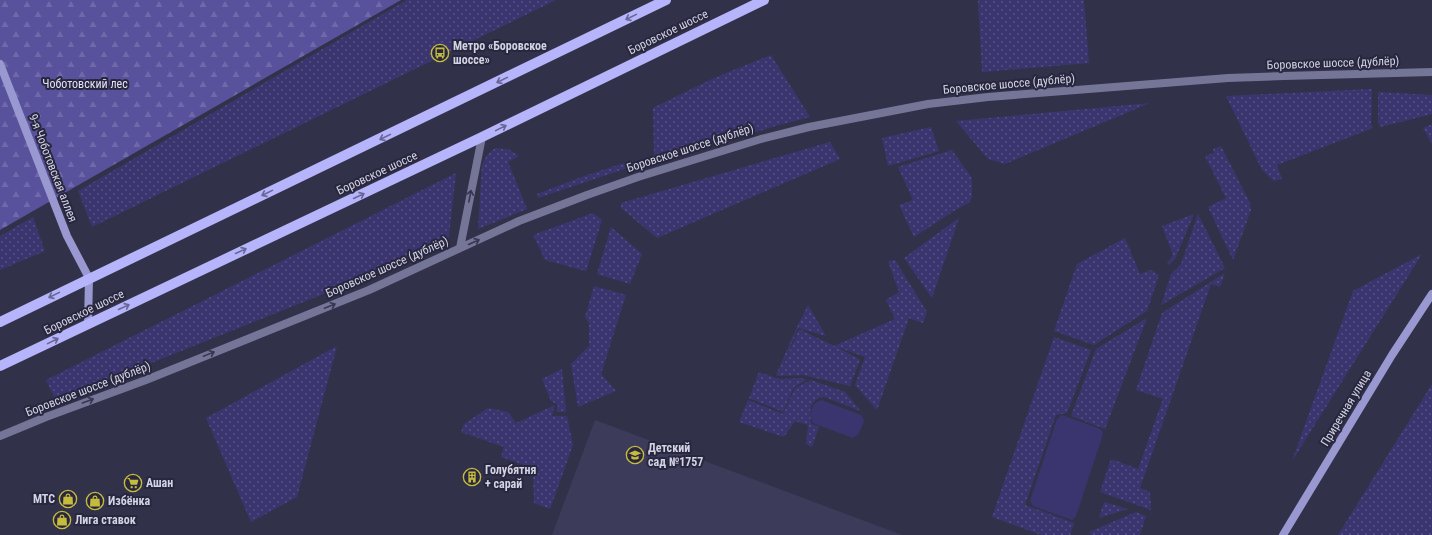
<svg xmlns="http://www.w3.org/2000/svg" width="1432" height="535" viewBox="0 0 1432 535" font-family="'Roboto Condensed',sans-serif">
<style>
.built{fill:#3c3b5a}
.green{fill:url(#green-dots)}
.forest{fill:url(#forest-firs)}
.pitch{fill:#3b356f}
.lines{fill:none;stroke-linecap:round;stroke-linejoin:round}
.street{stroke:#757598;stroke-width:8}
.secondary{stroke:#9a98d0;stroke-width:8}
.primary{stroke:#b6b4fb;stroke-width:10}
.oneway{stroke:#686694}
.oneway2{stroke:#373751}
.labels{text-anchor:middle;stroke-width:4;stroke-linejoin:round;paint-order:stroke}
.street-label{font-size:12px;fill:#d2d3e3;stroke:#28273f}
.poi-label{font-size:12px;font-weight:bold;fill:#d2d3e3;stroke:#28273f;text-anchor:start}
.park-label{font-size:12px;fill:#e2e2f8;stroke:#28273f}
</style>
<defs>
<pattern id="green-dots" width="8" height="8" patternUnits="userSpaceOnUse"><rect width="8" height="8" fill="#3b356f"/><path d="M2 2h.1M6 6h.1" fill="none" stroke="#565183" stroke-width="1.8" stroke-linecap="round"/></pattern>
<pattern id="forest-firs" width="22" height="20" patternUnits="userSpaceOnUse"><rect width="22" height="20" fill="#58519c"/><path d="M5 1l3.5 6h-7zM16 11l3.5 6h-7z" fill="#6f69aa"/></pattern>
</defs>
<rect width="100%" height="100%" fill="#32314a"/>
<path class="built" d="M 595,420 L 878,526 L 902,535 L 552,535 Z"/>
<path class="green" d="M 407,0 L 556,0 L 92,227 L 78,191 Z
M 978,0 L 1084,0 L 1089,63 L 982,72 Z
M 771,55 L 810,117 L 772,127 L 728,141 L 654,158 L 653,108 L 714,78 Z
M 1372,89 L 1371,124 L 1373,128 L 1277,165 L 1282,179 L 1274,181 L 1262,170 L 1226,96 Z
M 1378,92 L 1432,95 L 1432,114 L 1380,127 L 1378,120 Z
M 1150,103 L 1005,164 L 988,159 L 956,121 Z
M 1432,124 L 1432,144 L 1423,128 Z
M 931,127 L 939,151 L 888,166 L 882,138 Z
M 830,142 L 840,159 L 657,238 L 621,208 L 621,203 Z
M 1221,146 L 1250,203 L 1251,210 L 1233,260 L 1208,207 L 1226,198 L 1205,156 L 1214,153 L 1213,149 Z
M 495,148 L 508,149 L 519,156 L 508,162 L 527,209 L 478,229 L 482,165 L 487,155 Z
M 952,150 L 972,178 L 972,197 L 969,203 L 957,209 L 914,237 L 899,205 L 913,200 L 898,167 Z
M 633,160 L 633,166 L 538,198 L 537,194 L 579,178 Z
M 456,173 L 448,244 L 56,401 L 46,380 Z
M 593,213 L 602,220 L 586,271 L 545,260 L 533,235 Z
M 1194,214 L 1175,259 L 1169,265 L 1167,262 L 1170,260 L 1173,255 L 1162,226 Z
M 1198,214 L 1225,268 L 1161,305 L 1171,274 L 1181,264 Z
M 33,217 L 45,251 L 0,270 L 0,236 Z
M 959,218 L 932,298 L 904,258 Z
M 611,227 L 642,254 L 630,284 L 597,274 Z
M 1125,238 L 1140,274 L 1151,270 L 1159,275 L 1147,311 L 1094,345 L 1054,331 L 1077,264 Z
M 1422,254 L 1292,461 L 1353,291 Z
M 895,260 L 927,312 L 923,323 L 909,318 L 877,410 L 855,385 L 865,357 L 837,347 L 860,360 L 850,386 L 803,375 L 779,376 L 799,329 L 834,346 L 895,319 L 886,300 L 899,292 L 888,261 Z
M 1225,273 L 1220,287 L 1211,284 L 1140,488 L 1150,492 L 1151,510 L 1100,492 L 1111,459 L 1138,469 L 1163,399 L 1136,390 L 1162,313 Z
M 594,286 L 626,295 L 601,374 L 616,391 L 578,407 L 571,364 L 589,346 L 589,323 L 585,317 Z
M 808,305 L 826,336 L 798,328 L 779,376 L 776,375 L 797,327 Z
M 1147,318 L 1105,429 L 1071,416 L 1096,349 Z
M 1054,337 L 1091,350 L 1067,413 L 1056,415 L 1025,505 L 1074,523 L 1070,535 L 1041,535 L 992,517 Z
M 337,346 L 297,497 L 251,522 L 206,418 Z
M 562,369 L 566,412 L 556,412 L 558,405 L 551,401 L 542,379 Z
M 759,372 L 779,379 L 801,378 L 807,380 L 794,387 L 783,412 L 749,398 Z
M 811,380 L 845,392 L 861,411 L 824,397 C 810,398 808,413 812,424 L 819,427 L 812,447 L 806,444 L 808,425 L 795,421 L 784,437 L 739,422 L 748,400 L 783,414 L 795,388 Z
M 1432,384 L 1432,535 L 1338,535 Z
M 555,405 L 552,416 L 567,416 L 573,445 L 550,509 L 534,503 L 533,468 L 501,457 L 504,447 L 461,432 L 464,424 L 488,408 L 508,412 L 516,423 Z
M 1104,502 L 1128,509 L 1099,518 Z
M 1136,512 L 1146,516 L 1140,535 L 1092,535 L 1089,532 Z"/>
<path class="forest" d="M 0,0 L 401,0 L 0,230 Z"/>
<path class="pitch" d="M 821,400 L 861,415 L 864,421 L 859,433 L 853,438 L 813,423 L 810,415 L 814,404 Z
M 1062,415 L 1098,428 L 1102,431 L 1103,434 L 1076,516 L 1072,520 L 1033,506 L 1030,501 L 1057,419 Z"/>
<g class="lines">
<path class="street" d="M 460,248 L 482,137
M 0,436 L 46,417 L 146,380 L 369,290 L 519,221 L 587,195 L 638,177 L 761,139 L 809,127 L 928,104 L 988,97 L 1228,78 L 1284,76 L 1432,72"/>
<path class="secondary" d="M 0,64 L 67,236 L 89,278 L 88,324
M 1283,535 L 1392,355 L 1432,294"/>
<path class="primary" d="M 0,322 L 666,0
M 0,366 L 482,137 L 764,0"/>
</g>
<defs><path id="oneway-shaft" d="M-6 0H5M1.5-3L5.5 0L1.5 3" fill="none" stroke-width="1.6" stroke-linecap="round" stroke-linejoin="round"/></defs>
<g class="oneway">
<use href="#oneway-shaft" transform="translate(631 17) rotate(154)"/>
<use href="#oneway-shaft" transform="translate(502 80) rotate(154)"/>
<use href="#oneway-shaft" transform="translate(501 128) rotate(-26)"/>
<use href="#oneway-shaft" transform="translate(385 137) rotate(154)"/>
<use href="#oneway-shaft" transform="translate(267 193) rotate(154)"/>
<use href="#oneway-shaft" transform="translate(359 196) rotate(-25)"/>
<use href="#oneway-shaft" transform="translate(241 251) rotate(-25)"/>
<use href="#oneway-shaft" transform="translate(54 295) rotate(154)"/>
<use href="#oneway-shaft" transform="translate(124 307) rotate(-25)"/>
<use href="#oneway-shaft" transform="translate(53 341) rotate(-26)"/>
</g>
<g class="oneway2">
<use href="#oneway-shaft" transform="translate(470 196) rotate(-79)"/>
<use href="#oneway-shaft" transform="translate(474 242) rotate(-24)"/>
<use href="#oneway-shaft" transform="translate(330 306) rotate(-22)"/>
<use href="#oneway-shaft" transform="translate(209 354) rotate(-22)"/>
<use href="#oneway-shaft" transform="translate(88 401) rotate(-20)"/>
</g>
<defs>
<symbol id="bus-ring" viewBox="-11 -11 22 22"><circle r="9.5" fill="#28273f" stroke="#c5bc3d" stroke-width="1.5"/><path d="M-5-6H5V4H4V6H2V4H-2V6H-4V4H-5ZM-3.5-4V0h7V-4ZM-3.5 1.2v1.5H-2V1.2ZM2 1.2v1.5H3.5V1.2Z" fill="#c5bc3d"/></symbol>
<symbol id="school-ring" viewBox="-11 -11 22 22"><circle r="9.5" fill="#28273f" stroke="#c5bc3d" stroke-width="1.5"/><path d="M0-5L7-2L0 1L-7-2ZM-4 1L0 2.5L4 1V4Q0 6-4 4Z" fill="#c5bc3d"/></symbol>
<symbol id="building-ring" viewBox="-11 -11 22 22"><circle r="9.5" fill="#28273f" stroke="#c5bc3d" stroke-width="1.5"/><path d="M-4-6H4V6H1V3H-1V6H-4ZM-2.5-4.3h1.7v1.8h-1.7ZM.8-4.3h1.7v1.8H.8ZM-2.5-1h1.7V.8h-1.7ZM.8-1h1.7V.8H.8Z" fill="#c5bc3d"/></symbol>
<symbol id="supermarket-ring" viewBox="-11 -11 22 22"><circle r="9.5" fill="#28273f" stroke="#c5bc3d" stroke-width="1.5"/><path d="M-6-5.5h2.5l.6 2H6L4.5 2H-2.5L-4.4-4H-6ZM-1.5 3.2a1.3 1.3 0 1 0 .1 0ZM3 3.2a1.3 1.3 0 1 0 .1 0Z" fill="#c5bc3d"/></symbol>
<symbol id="shop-ring" viewBox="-11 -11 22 22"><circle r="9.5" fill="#28273f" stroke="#c5bc3d" stroke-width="1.5"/><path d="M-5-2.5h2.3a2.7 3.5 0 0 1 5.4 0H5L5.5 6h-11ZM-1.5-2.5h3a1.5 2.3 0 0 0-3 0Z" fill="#c5bc3d"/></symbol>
</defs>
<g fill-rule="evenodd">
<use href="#bus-ring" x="430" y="43" width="20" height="20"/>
<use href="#school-ring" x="625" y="445" width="20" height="20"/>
<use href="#building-ring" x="462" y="467" width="20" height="20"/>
<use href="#supermarket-ring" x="123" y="473" width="20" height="20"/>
<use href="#shop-ring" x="58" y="489" width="20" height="20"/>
<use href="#shop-ring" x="85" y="491" width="20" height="20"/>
<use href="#shop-ring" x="52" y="510" width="20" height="20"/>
</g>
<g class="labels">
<g class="street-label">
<text transform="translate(668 32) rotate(-26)" y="4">Боровское шоссе</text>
<text transform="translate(1333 63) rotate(-2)" y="4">Боровское шоссе (дублёр)</text>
<text transform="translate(1009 84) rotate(-5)" y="4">Боровское шоссе (дублёр)</text>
<text transform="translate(690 148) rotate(-18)" y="4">Боровское шоссе (дублёр)</text>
<text transform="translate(53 168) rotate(69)" y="4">9-я Чоботовская аллея</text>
<text transform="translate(377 173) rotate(-25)" y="4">Боровское шоссе</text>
<text transform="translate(387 267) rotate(-24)" y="4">Боровское шоссе (дублёр)</text>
<text transform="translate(84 312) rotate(-26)" y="4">Боровское шоссе</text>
<text transform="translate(88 389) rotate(-21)" y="4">Боровское шоссе (дублёр)</text>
<text transform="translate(1346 408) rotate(-59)" y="4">Приречная улица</text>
</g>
<g class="poi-label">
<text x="453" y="50">Метро «Боровское<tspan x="453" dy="14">шоссе»</tspan></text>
<text x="648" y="452">Детский<tspan x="648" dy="14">сад №1757</tspan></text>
<text x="485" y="474">Голубятня<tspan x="485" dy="14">+ сарай</tspan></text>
<text x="146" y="487">Ашан</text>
<text x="55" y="503" text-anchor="end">МТС</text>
<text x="108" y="505">Избёнка</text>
<text x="75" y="524">Лига ставок</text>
</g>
<g class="park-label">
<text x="85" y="88">Чоботовский лес</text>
</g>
</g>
</svg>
